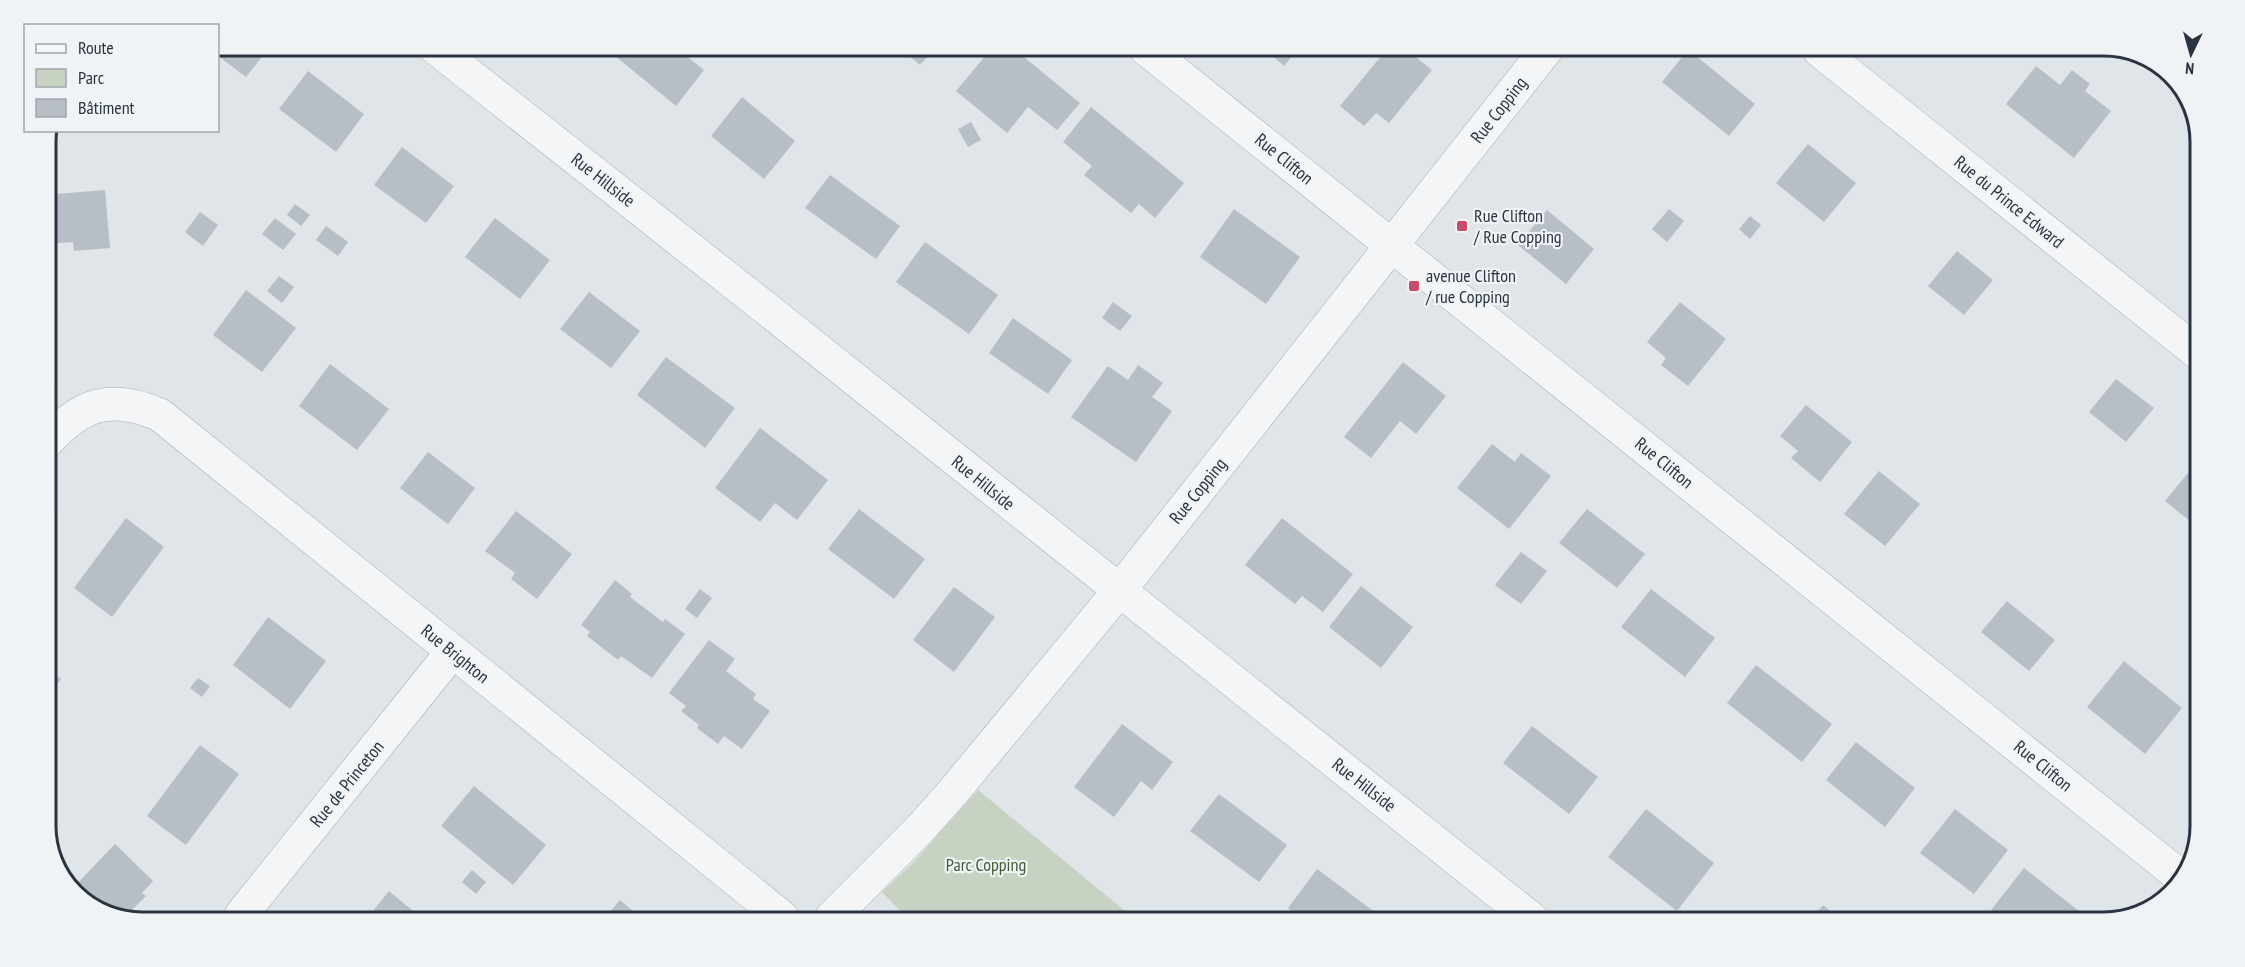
<svg xmlns="http://www.w3.org/2000/svg" width="2245" height="967" viewBox="0 0 2245 967" font-family="'PT Sans Narrow',sans-serif">
<style>
.green{fill:#c8d2c2}
.building{fill:#b8bec5}
.lines{fill:none;stroke-linecap:round;stroke-linejoin:round}
.minor-casing{stroke:#a5acb3;stroke-width:34}
.minor{stroke:#f3f5f7;stroke-width:33}
.poi-dot{fill:#c94a6a;stroke:#f0f3f6;stroke-width:2}
.labels{text-anchor:middle;stroke-width:4.5;stroke-linejoin:round;paint-order:stroke}
.street-label{font-size:18px;fill:#293440;stroke:#f0f3f6}
.poi-label{font-size:18px;fill:#293440;stroke:#f0f3f6;text-anchor:start}
.park-label{font-size:18px;fill:#425b37;stroke:#f0f3f6}
.rim{fill:none;stroke:#293440;stroke-width:3}
</style>
<rect width="100%" height="100%" fill="#e0e5e9"/>
<path class="green" d="M 978,790 L 1135,919 L 907,918 L 882,892 L 911,865 Z"/>
<path class="building" d="M 218,45 L 271,45 L 246,77 L 218,56 Z
M 610,47 L 675,47 L 704,70 L 676,106 L 608,50 Z
M 899,48 L 935,48 L 920,65 Z
M 992,48 L 1013,48 L 1080,103 L 1057,130 L 1028,107 L 1007,133 L 956,91 Z
M 1264,49 L 1298,49 L 1284,66 Z
M 1387,49 L 1407,50 L 1432,70 L 1389,123 L 1376,113 L 1364,126 L 1340,106 Z
M 1687,51 L 1690,51 L 1755,104 L 1729,136 L 1662,82 Z
M 2036,66 L 2060,85 L 2072,70 L 2090,84 L 2085,91 L 2111,111 L 2074,158 L 2006,104 Z
M 308,71 L 364,114 L 336,152 L 279,109 Z
M 742,97 L 795,141 L 764,179 L 711,136 Z
M 1091,107 L 1184,183 L 1155,218 L 1139,204 L 1131,213 L 1084,175 L 1092,166 L 1063,142 Z
M 971,122 L 981,140 L 968,147 L 958,129 Z
M 1808,144 L 1856,183 L 1824,222 L 1776,183 Z
M 402,147 L 454,186 L 426,223 L 374,185 Z
M 830,175 L 900,226 L 876,259 L 805,208 Z
M 105,190 L 110,248 L 74,251 L 73,242 L 45,244 L 45,195 Z
M 295,204 L 310,215 L 301,226 L 287,215 Z
M 1234,209 L 1300,257 L 1266,304 L 1200,257 Z
M 1669,209 L 1684,221 L 1667,242 L 1652,229 Z
M 1547,210 L 1594,249 L 1566,284 L 1518,245 Z
M 200,212 L 218,225 L 203,246 L 185,232 Z
M 1750,216 L 1761,225 L 1750,239 L 1739,229 Z
M 275,218 L 296,234 L 283,250 L 262,234 Z
M 495,218 L 550,260 L 520,299 L 465,257 Z
M 326,226 L 348,242 L 338,256 L 316,240 Z
M 925,242 L 998,295 L 969,334 L 896,282 Z
M 1957,251 L 1993,280 L 1964,315 L 1928,286 Z
M 279,276 L 294,287 L 282,303 L 267,291 Z
M 246,290 L 296,328 L 262,372 L 213,335 Z
M 589,292 L 640,331 L 611,368 L 560,329 Z
M 1113,302 L 1132,316 L 1120,331 L 1102,318 Z
M 1680,302 L 1726,339 L 1688,386 L 1661,365 L 1666,358 L 1647,342 Z
M 1013,318 L 1072,360 L 1048,394 L 989,353 Z
M 666,357 L 735,408 L 705,448 L 637,395 Z
M 1403,362 L 1446,396 L 1416,434 L 1400,421 L 1371,458 L 1344,437 Z
M 330,364 L 389,409 L 357,450 L 299,406 Z
M 1138,365 L 1163,383 L 1152,397 L 1172,411 L 1136,462 L 1071,417 L 1108,366 L 1128,380 Z
M 2116,379 L 2154,408 L 2126,442 L 2089,412 Z
M 1806,405 L 1852,442 L 1820,482 L 1791,458 L 1798,451 L 1780,436 Z
M 760,428 L 828,480 L 797,520 L 775,503 L 760,522 L 715,488 Z
M 1492,444 L 1515,462 L 1521,453 L 1551,476 L 1509,529 L 1457,488 Z
M 428,452 L 475,488 L 448,524 L 400,488 Z
M 2197,462 L 2196,526 L 2165,501 Z
M 1879,471 L 1920,504 L 1885,546 L 1844,514 Z
M 859,509 L 925,559 L 894,599 L 828,549 Z
M 1587,509 L 1645,554 L 1617,588 L 1559,543 Z
M 516,511 L 572,554 L 537,599 L 511,579 L 515,573 L 485,551 Z
M 126,518 L 164,547 L 112,617 L 74,588 Z
M 1282,518 L 1353,574 L 1323,612 L 1302,596 L 1295,604 L 1245,565 Z
M 1521,552 L 1547,571 L 1521,604 L 1495,585 Z
M 615,580 L 632,594 L 630,597 L 663,622 L 665,619 L 685,634 L 652,678 L 621,656 L 618,660 L 587,636 L 590,632 L 581,625 Z
M 1361,586 L 1413,627 L 1381,668 L 1329,627 Z
M 954,587 L 995,617 L 954,672 L 913,640 Z
M 700,589 L 712,598 L 697,618 L 685,609 Z
M 1651,589 L 1715,638 L 1685,677 L 1621,627 Z
M 2007,601 L 2055,640 L 2029,671 L 1981,632 Z
M 268,617 L 326,661 L 290,709 L 233,665 Z
M 709,640 L 735,659 L 726,671 L 756,694 L 753,699 L 770,711 L 742,749 L 724,736 L 718,744 L 697,728 L 699,725 L 681,711 L 686,706 L 669,693 Z
M 2124,661 L 2182,708 L 2145,754 L 2087,707 Z
M 1756,665 L 1832,724 L 1802,762 L 1727,703 Z
M 45,667 L 61,679 L 45,701 Z
M 198,678 L 210,686 L 202,697 L 190,688 Z
M 1122,724 L 1173,762 L 1152,790 L 1141,781 L 1114,817 L 1074,787 Z
M 1532,726 L 1598,777 L 1569,814 L 1503,763 Z
M 1856,742 L 1915,788 L 1885,827 L 1826,780 Z
M 200,745 L 239,774 L 186,845 L 147,816 Z
M 474,786 L 546,845 L 513,885 L 441,826 Z
M 1219,794 L 1287,845 L 1259,882 L 1190,831 Z
M 1646,809 L 1714,863 L 1677,911 L 1608,857 Z
M 1955,809 L 2008,850 L 1974,894 L 1920,853 Z
M 115,844 L 153,881 L 142,893 L 146,896 L 127,915 L 105,915 L 72,889 Z
M 2024,868 L 2084,915 L 2079,922 L 2006,922 L 1991,910 Z
M 1317,869 L 1376,913 L 1372,919 L 1302,919 L 1288,908 Z
M 472,870 L 486,882 L 476,894 L 462,882 Z
M 389,891 L 419,916 L 369,916 Z
M 620,900 L 640,917 L 606,917 Z
M 1823,905 L 1837,917 L 1834,921 L 1811,921 Z"/>
<g class="lines">
<defs>
<path id="minor" d="M 433,46 L 763,306 L 1533,920
M 1146,49 L 2181,877
M 1820,51 L 2198,353
M 45,444 C 80,404 110,393 160,415 L 782,917
M 241,915 L 452,652
M 832,917 L 920,829 L 953,792 L 1119,591 L 1546,50"/>
</defs>
<use href="#minor" class="minor-casing"/>
<use href="#minor" class="minor"/>
</g>
<g class="poi-dot">
<rect x="1456" y="220" width="12" height="12" rx="3"/>
<rect x="1408" y="280" width="12" height="12" rx="3"/>
</g>
<g class="labels">
<g class="street-label">
<text transform="translate(1499 110) rotate(-52)" y="6">Rue Copping</text>
<text transform="translate(1284 159) rotate(39)" y="6">Rue Clifton</text>
<text transform="translate(603 180) rotate(38)" y="6">Rue Hillside</text>
<text transform="translate(2009 202) rotate(39)" y="6">Rue du Prince Edward</text>
<text transform="translate(1664 463) rotate(39)" y="6">Rue Clifton</text>
<text transform="translate(983 483) rotate(39)" y="6">Rue Hillside</text>
<text transform="translate(1198 491) rotate(-51)" y="6">Rue Copping</text>
<text transform="translate(455 654) rotate(39)" y="6">Rue Brighton</text>
<text transform="translate(2043 766) rotate(39)" y="6">Rue Clifton</text>
<text transform="translate(347 784) rotate(-51)" y="6">Rue de Princeton</text>
<text transform="translate(1364 785) rotate(38)" y="6">Rue Hillside</text>
</g>
<g class="poi-label">
<text x="1474" y="222">Rue Clifton<tspan x="1474" dy="21">/ Rue Copping</tspan></text>
<text x="1426" y="282">avenue Clifton<tspan x="1426" dy="21">/ rue Copping</tspan></text>
</g>
<g class="park-label">
<text x="986" y="871">Parc Copping</text>
</g>
</g>
<path d="M0 0H2245V967H0ZM142 56H2104A86 86 0 0 1 2190 142V826A86 86 0 0 1 2104 912H142A86 86 0 0 1 56 826V142A86 86 0 0 1 142 56Z" fill="#f0f3f6" fill-rule="evenodd"/>
<path class="rim" d="M142 56H2104A86 86 0 0 1 2190 142V826A86 86 0 0 1 2104 912H142A86 86 0 0 1 56 826V142A86 86 0 0 1 142 56Z"/>
<rect x="24" y="24" width="195" height="108" fill="#f0f3f6" stroke="#a0a7ad" stroke-width="1.5"/>
<rect x="36" y="44" width="30" height="9" fill="#f3f5f7" stroke="#a0a7ad" stroke-width="1.5"/>
<text x="78" y="54" font-size="18" fill="#293440">Route</text>
<rect x="36" y="69" width="30" height="18" fill="#c8d2c2" stroke="#a0a7ad" stroke-width="1.5"/>
<text x="78" y="84" font-size="18" fill="#293440">Parc</text>
<rect x="36" y="99" width="30" height="18" fill="#b8bec5" stroke="#a0a7ad" stroke-width="1.5"/>
<text x="78" y="114" font-size="18" fill="#293440">Bâtiment</text>
<g transform="translate(2191 54) rotate(185)" stroke="#f0f3f6" stroke-width="4.5" paint-order="stroke">
<path d="M0-4.5L10 22L0 15L-10 22Z" fill="#293440"/>
<text y="-9" font-size="16" font-weight="bold" text-anchor="middle" fill="#293440">N</text>
</g>
</svg>
